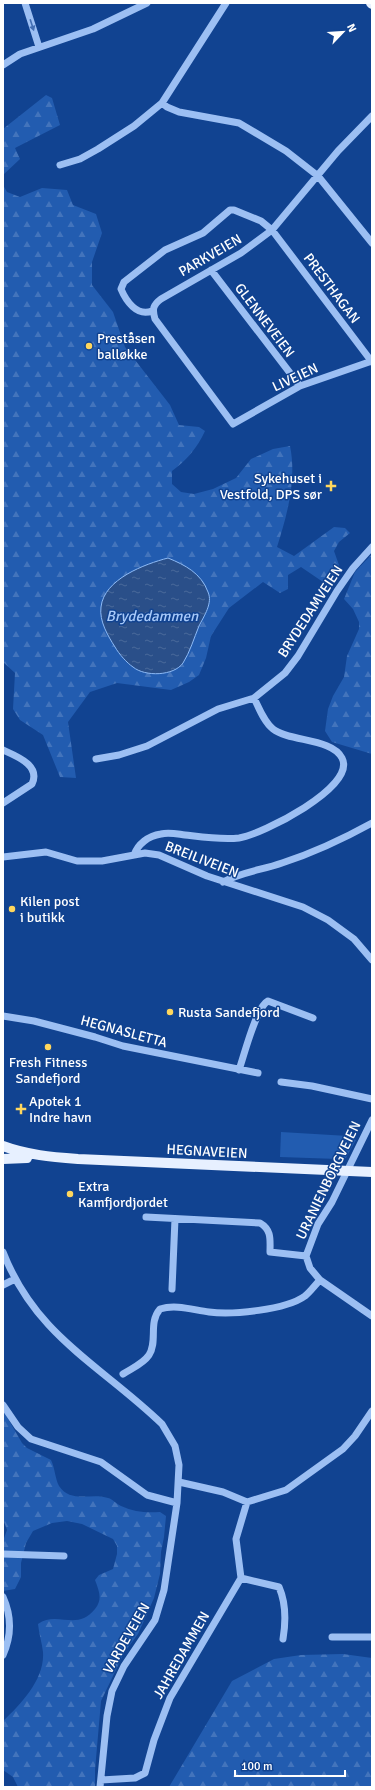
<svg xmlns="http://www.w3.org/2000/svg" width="375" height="1790" viewBox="0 0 375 1790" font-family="Signika,sans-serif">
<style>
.grass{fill:#225cb0}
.forest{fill:url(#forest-firs)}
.water{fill:url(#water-ripples);stroke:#8dbaf6}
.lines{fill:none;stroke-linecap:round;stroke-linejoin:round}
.minor{stroke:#9cbff3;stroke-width:7}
.major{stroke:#e7f0ff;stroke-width:10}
.oneway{fill:#426eb3}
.poi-dot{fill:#ffd75d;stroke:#114391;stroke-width:1.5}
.labels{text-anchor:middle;stroke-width:3;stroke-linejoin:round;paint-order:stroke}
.street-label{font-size:14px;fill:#fff;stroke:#114391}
.poi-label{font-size:14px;fill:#fff;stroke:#114391;text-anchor:start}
.water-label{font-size:15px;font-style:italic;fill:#a8cafa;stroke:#114391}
</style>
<defs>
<pattern id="forest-firs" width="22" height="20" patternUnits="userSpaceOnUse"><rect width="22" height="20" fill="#225cb0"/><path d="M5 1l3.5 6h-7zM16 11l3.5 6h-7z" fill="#4374bc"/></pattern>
<pattern id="water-ripples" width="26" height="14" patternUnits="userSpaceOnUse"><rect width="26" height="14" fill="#2a4f89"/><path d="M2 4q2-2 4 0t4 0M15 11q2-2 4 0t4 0" fill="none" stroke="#4a699b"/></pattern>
</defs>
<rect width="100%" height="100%" fill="#114391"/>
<path class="grass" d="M 281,1132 L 348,1136 L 356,1140 L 346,1158 L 338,1159 L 280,1157 Z"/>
<path class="forest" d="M 46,95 L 52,98 L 60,125 L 15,148 L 20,159 L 3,175 L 3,129 Z
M 3,185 L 7,192 L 20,197 L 42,188 L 67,190 L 73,205 L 96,214 L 102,233 L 92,262 L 92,285 L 113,312 L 125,347 L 170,405 L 179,425 L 199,427 L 205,431 C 197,448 187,460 172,471 L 172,484 L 181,492 L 194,494 L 213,489 L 236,478 L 251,459 L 273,449 L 290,446 C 297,480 287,515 277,547 L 294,556 L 334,527 L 345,528 L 350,533 L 339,542 L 334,551 L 340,568 L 326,584 L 301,567 L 288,575 L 288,589 L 280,593 L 263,582 L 229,608 L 211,636 L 206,658 L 199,675 L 189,682 L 171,690 L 117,683 L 90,692 L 68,722 L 76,778 L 60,777 L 43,735 L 20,720 L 13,709 L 15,673 L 3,662 Z
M 372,554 L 372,754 L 332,742 L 325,731 L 328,709 L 333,696 L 344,677 L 347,656 L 359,629 L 359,622 L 353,609 L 344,599 L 355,572 Z
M 3,1410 L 22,1443 L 27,1448 L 51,1460 C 55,1468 55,1479 59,1486 C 71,1504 92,1492 108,1498 C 113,1499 116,1504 121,1506 C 134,1512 146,1513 160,1512 L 166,1516 L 164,1537 L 161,1552 L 160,1574 L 154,1598 L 138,1634 L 124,1653 L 101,1701 L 95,1770 L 95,1787 L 18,1787 L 13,1777 L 3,1770 L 3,1721 C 21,1704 45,1679 43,1652 C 42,1643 39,1634 38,1624 C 57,1610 77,1632 95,1609 C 103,1599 99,1591 95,1580 L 99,1575 L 113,1569 L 117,1554 L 117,1546 L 113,1539 L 82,1524 L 67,1521 L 52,1523 L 33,1531 L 26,1543 L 21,1563 L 21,1577 L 15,1589 L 3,1591 L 3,1541 L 7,1530 L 3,1519 Z
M 343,1654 L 372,1658 L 372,1787 L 169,1787 L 232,1681 L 274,1659 L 301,1655 Z"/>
<path class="water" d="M 168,558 C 185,565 201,573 208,592 C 213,603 204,616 199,626 C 194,638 190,652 183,663 C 174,676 145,677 133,667 C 127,663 119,654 115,647 C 108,636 99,621 101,607 C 104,579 145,564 168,558 Z"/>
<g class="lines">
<path class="minor" d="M 25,3 L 39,47
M 3,65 L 20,54 L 93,29 L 147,3
M 162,103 L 167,107 L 179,112 L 239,123 L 286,151 L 318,176 L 372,243
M 372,116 L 338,151 L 272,230 L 241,253 L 161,299 C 153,305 152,309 155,319 L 233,424 L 300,386 L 372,361
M 60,165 L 80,159 L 98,149 L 134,126 L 162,103 L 226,3
M 211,270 L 300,386
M 152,311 C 137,317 126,301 121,289 L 124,282 L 165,250 L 203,233 L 230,210 L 234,210 L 261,221 L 272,230 L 372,362
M 3,750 C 16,756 41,765 32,784 L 3,803
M 96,759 L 119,755 L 147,746 L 218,709 L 254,698 L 285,673 L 298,656 L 337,591 L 353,568 L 372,547
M 134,855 C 138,844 148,836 161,834 C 169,832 177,834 185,835 C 202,837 221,840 239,838 C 261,835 357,787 342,758 C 332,738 290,742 273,729 C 264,722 259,708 254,698
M 3,857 L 46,852 L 77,861 L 102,861 L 145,853 L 159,855 L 207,876 L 303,907 L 328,920 L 354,939 L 372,960
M 223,882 C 241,872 262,870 282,863 C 313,853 343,839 372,823
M 3,1016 L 34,1021 L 95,1037 L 123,1046 L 258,1073
M 239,1070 C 244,1056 256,1007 268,1001 L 313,1018
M 281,1082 L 312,1086 L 372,1099
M 372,1120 L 332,1202 L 318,1224 L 306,1256 L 310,1268 L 320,1280 L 372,1316
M 146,1217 L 260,1223 C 272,1230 270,1240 270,1252 L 306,1256
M 3,1252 C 36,1337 101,1365 162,1424 L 175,1446 L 179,1465 L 177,1503 L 164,1590 L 155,1620 L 124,1666 L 112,1691 L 107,1716 L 100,1787
M 3,1285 L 15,1279
M 172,1289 L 175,1219
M 123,1374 C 132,1368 143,1364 149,1355 C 158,1341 148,1323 160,1309 C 176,1304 193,1310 209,1312 C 232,1315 286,1310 305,1296 C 311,1291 315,1285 320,1280
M 3,1405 L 18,1427 L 31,1439 L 101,1462 L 147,1495 L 177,1503
M 179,1482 L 223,1492 L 247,1502 L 286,1490 L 343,1449 L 355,1436 L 372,1411
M 3,1554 L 64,1556
M 241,1578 L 279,1587 C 286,1603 286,1621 283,1639
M 3,1597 C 12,1617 12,1635 3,1655
M 332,1637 L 372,1637
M 101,1780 L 135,1778 L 145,1773 L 154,1740 L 170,1698 L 241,1578 L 236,1539 L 247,1502"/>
<path class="major" d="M 371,3 L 372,4
M 3,1146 C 27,1155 52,1157 78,1159 L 372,1172
M 3,1159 L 27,1158"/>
</g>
<defs><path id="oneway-solid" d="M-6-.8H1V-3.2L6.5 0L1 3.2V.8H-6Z"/></defs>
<use class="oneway" href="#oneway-solid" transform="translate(32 25) rotate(72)"/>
<g class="poi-dot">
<circle cx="89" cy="346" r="4"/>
<path d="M329 480h4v4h4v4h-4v4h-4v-4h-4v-4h4z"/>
<circle cx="12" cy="909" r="4"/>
<circle cx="170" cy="1012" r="4"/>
<circle cx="48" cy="1047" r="4"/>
<path d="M19 1103h4v4h4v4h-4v4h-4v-4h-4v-4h4z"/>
<circle cx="70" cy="1194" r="4"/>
</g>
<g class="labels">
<g class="street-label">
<text transform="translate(210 255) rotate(-30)" y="5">PARKVEIEN</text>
<text transform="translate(332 288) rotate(53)" y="5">PRESTHAGAN</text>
<text transform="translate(265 320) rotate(53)" y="5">GLENNEVEIEN</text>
<text transform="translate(295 377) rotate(-25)" y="5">LIVEIEN</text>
<text transform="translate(310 611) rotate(-57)" y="5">BRYDEDAMVEIEN</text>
<text transform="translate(202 859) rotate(21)" y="5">BREILIVEIEN</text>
<text transform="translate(124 1031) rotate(15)" y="5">HEGNASLETTA</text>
<text transform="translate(207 1151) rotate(3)" y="5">HEGNAVEIEN</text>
<text transform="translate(328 1180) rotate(-64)" y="5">URANIENBORGVEIEN</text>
<text transform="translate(126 1638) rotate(-60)" y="5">VARDEVEIEN</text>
<text transform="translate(181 1655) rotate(-60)" y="5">JAHREDAMMEN</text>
</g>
<g class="poi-label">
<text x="97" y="343">Preståsen<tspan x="97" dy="16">balløkke</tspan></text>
<text x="322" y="483" text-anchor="end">Sykehuset i<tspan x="322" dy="16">Vestfold, DPS sør</tspan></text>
<text x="20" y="906">Kilen post<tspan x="20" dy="16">i butikk</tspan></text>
<text x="178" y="1017">Rusta Sandefjord</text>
<text x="48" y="1067" text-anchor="middle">Fresh Fitness<tspan x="48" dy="16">Sandefjord</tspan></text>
<text x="29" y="1106">Apotek 1<tspan x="29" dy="16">Indre havn</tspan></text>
<text x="78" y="1191">Extra<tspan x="78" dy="16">Kamfjordjordet</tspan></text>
</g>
<g class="water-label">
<text x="152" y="621">Brydedammen</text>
</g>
</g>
<rect width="375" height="1790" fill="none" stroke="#ffffff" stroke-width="8"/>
<g transform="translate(343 32) rotate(65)" stroke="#114391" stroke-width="3" paint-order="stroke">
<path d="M0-3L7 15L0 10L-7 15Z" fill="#ffffff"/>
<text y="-6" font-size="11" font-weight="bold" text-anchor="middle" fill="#ffffff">N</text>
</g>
<path d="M235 1770v6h110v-6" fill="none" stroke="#ffffff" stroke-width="2"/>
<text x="241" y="1770" font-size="12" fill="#ffffff" stroke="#114391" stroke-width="3" paint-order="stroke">100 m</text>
</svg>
